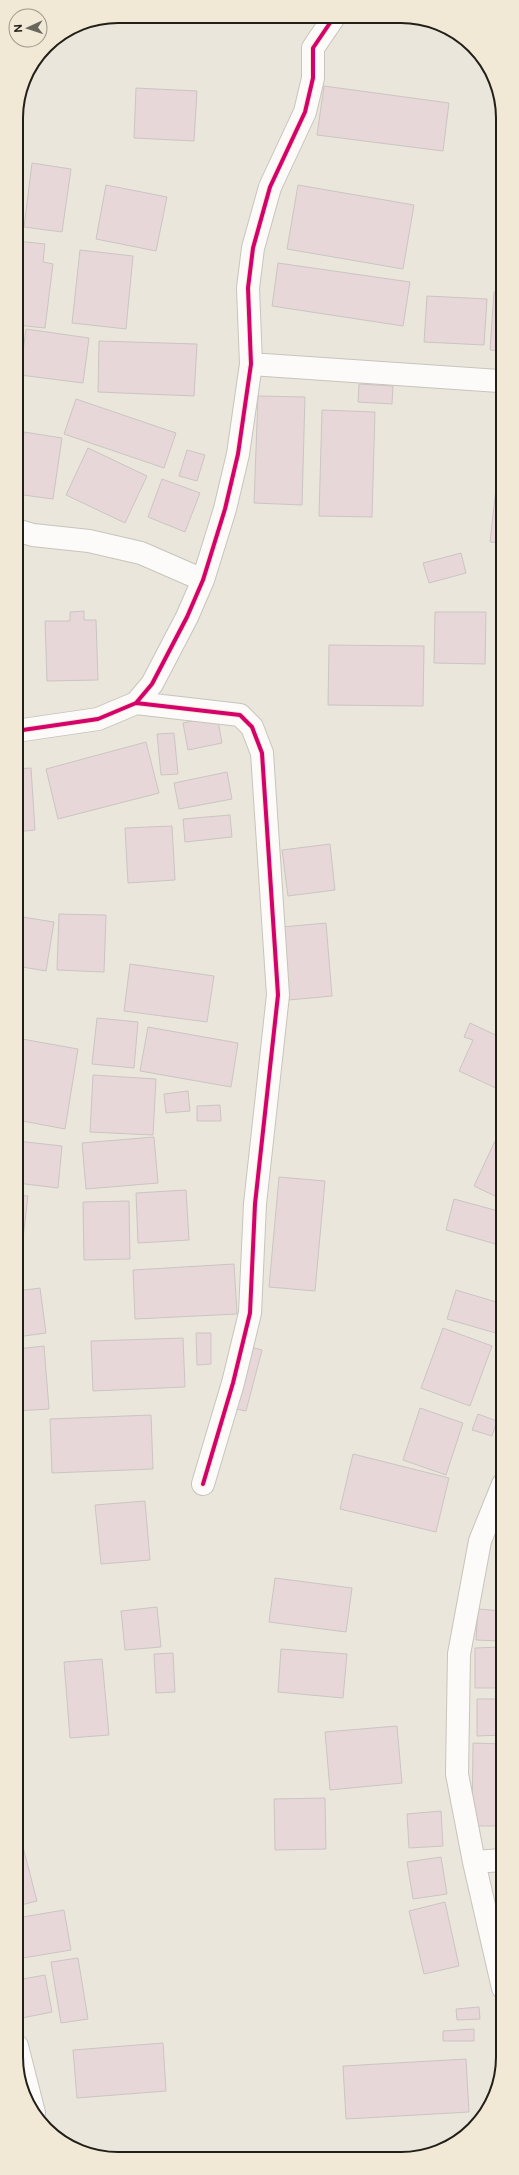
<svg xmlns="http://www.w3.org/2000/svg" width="519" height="2175" viewBox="0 0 519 2175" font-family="'Public Sans',sans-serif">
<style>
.building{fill:#e7d7d8;stroke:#cbc5c2}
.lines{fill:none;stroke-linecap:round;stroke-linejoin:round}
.street-casing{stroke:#c7c4bb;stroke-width:24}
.street{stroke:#fcfbfa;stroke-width:22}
.cycleway-casing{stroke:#f1e9d6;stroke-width:6}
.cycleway{stroke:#d6006c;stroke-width:4}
.rim{fill:none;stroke:#221f18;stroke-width:2}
</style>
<rect width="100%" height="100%" fill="#ebe6dc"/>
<path class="building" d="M 324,86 L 449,103 L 443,151 L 317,135 Z
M 136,88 L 197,91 L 194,141 L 134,138 Z
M 32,163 L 71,169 L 62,232 L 24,227 Z
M 106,185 L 167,197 L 156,251 L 96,239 Z
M 298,185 L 414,205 L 403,269 L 287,249 Z
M 18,241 L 45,244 L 43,262 L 53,264 L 45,328 L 16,325 L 16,259 Z
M 80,250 L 133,256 L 126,329 L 72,323 Z
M 278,263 L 410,282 L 403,326 L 272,306 Z
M 494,292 L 502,292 L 502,351 L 490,350 Z
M 427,296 L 487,299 L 484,345 L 424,342 Z
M 26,329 L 89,338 L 83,383 L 20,375 Z
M 99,341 L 197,344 L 194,396 L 98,392 Z
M 359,384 L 393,386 L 392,404 L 358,402 Z
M 258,396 L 305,397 L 302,505 L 254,503 Z
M 76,399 L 176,433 L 164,468 L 64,434 Z
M 322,410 L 375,412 L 372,517 L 319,516 Z
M 24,432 L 62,438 L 53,499 L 16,494 Z
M 501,444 L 502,444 L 502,543 L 490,542 Z
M 88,448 L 147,476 L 125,523 L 66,495 Z
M 187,450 L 205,455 L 197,481 L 179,476 Z
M 162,479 L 200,493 L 185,532 L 148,517 Z
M 461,553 L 466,573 L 429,583 L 423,563 Z
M 84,611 L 84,620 L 96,620 L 98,680 L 47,681 L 45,621 L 70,621 L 70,612 Z
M 435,612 L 486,612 L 485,664 L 434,663 Z
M 329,645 L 424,646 L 423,706 L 328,705 Z
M 217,716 L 222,743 L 188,750 L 183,723 Z
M 174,733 L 178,774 L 161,775 L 157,734 Z
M 146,742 L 159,793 L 58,819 L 46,769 Z
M 31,768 L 35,830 L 16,832 L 16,769 Z
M 227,772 L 232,799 L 179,809 L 174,783 Z
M 230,815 L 232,837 L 185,842 L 183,819 Z
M 172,826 L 175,880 L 128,883 L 125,828 Z
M 330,844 L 335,890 L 288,896 L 282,850 Z
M 59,914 L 106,915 L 104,972 L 57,970 Z
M 16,916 L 54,922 L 46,971 L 17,966 Z
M 326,923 L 332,996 L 289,1000 L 282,927 Z
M 130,964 L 214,976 L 207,1022 L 124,1011 Z
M 97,1018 L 138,1022 L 134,1068 L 92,1064 Z
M 470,1023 L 502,1038 L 502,1083 L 500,1090 L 459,1071 L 473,1040 L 464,1037 Z
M 148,1027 L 238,1043 L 231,1087 L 140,1071 Z
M 22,1039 L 78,1049 L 65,1129 L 17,1120 L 17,1071 Z
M 93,1075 L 156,1079 L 153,1135 L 90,1132 Z
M 188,1091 L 190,1111 L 166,1113 L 164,1094 Z
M 220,1105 L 221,1121 L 197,1121 L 197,1106 Z
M 154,1137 L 158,1183 L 86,1189 L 82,1143 Z
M 17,1141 L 62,1146 L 58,1188 L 17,1183 Z
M 495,1141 L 502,1144 L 502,1179 L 495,1196 L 474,1186 Z
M 279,1177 L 325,1181 L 315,1291 L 269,1287 Z
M 186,1190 L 189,1240 L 138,1243 L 136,1193 Z
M 17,1195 L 28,1196 L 20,1264 L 17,1263 Z
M 454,1199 L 502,1212 L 503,1246 L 446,1230 Z
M 129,1201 L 130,1259 L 84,1260 L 83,1202 Z
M 234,1264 L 237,1314 L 135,1319 L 133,1270 Z
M 40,1288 L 46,1333 L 17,1337 L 17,1291 Z
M 456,1290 L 503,1304 L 503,1322 L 499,1334 L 447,1319 Z
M 443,1328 L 492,1346 L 470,1406 L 421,1388 Z
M 196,1333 L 211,1333 L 211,1364 L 197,1365 Z
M 183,1338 L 185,1387 L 93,1391 L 91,1341 Z
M 44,1346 L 49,1409 L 17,1411 L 17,1349 Z
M 247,1346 L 262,1350 L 246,1411 L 231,1408 Z
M 420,1408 L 463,1423 L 446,1475 L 403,1460 Z
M 478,1414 L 497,1421 L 492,1436 L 472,1430 Z
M 151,1415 L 153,1469 L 52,1473 L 50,1419 Z
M 353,1454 L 449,1478 L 436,1532 L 340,1509 Z
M 145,1501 L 150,1560 L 101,1564 L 95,1505 Z
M 275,1578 L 352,1588 L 346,1632 L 269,1622 Z
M 157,1607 L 161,1647 L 125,1650 L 121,1611 Z
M 478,1609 L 502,1611 L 500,1641 L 476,1640 Z
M 501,1647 L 502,1688 L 475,1688 L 475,1648 Z
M 281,1649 L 347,1654 L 343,1698 L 278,1692 Z
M 173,1653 L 175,1692 L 156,1693 L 154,1654 Z
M 102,1659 L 109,1735 L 70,1738 L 64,1662 Z
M 477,1699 L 503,1699 L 503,1735 L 477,1736 Z
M 397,1726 L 402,1783 L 330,1790 L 325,1732 Z
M 473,1743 L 503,1744 L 503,1826 L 472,1826 Z
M 325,1798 L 326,1849 L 275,1850 L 274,1799 Z
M 441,1811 L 443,1846 L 409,1848 L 407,1814 Z
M 17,1814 L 20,1825 L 17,1825 Z
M 23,1847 L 37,1901 L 17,1906 L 17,1848 Z
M 441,1857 L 447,1894 L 413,1899 L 407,1862 Z
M 445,1902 L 459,1966 L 424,1974 L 409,1911 Z
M 64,1910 L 71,1950 L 17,1959 L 17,1918 Z
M 78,1958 L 88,2019 L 61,2023 L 51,1962 Z
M 45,1975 L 52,2012 L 22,2018 L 17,1992 L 17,1980 Z
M 479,2007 L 480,2019 L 457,2020 L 456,2009 Z
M 474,2029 L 474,2041 L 443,2041 L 443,2031 Z
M 163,2043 L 166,2091 L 77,2098 L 73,2050 Z
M 466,2059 L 469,2112 L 346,2119 L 343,2066 Z"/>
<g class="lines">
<defs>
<path id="street" d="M 251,364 L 499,381
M 16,530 L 33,535 L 89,541 L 141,553 L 203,580
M 136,703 L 240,715 L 252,727 L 262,753 L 278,995 L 255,1204 L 250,1313 L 233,1383 L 203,1484
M 16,731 L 98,719 L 136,703 L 152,684 L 187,617 L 203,580 L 225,509 L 238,454 L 251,364 L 248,288 L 253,248 L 270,187 L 305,112 L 313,78 L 313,48 L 334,17
M 503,1484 L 480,1541 L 459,1654 L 457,1774 L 474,1862 L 503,1988
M 474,1862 L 503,1860
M 17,2046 L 34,2113"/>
</defs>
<use href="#street" class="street-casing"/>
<use href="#street" class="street"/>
<defs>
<path id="cycleway" d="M 136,703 L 240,715 L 252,727 L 262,753 L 278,995 L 255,1204 L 250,1313 L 233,1383 L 203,1484
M 16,731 L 98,719 L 136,703 L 152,684 L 187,617 L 203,580 L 225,509 L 238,454 L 251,364 L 248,288 L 253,248 L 270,187 L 305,112 L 313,78 L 313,48 L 334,17"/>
</defs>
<use href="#cycleway" class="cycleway-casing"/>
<use href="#cycleway" class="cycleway"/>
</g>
<path d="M0 0H519V2175H0ZM118 23H401A95 95 0 0 1 496 118V2057A95 95 0 0 1 401 2152H118A95 95 0 0 1 23 2057V118A95 95 0 0 1 118 23Z" fill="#f1e9d6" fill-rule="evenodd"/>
<path class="rim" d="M118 23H401A95 95 0 0 1 496 118V2057A95 95 0 0 1 401 2152H118A95 95 0 0 1 23 2057V118A95 95 0 0 1 118 23Z"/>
<g transform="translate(28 28) rotate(267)"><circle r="19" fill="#f1e9d6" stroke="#9e988a"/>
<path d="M0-3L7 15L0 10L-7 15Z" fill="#68655d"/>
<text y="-6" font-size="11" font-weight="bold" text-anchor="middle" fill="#221f18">N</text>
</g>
</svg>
